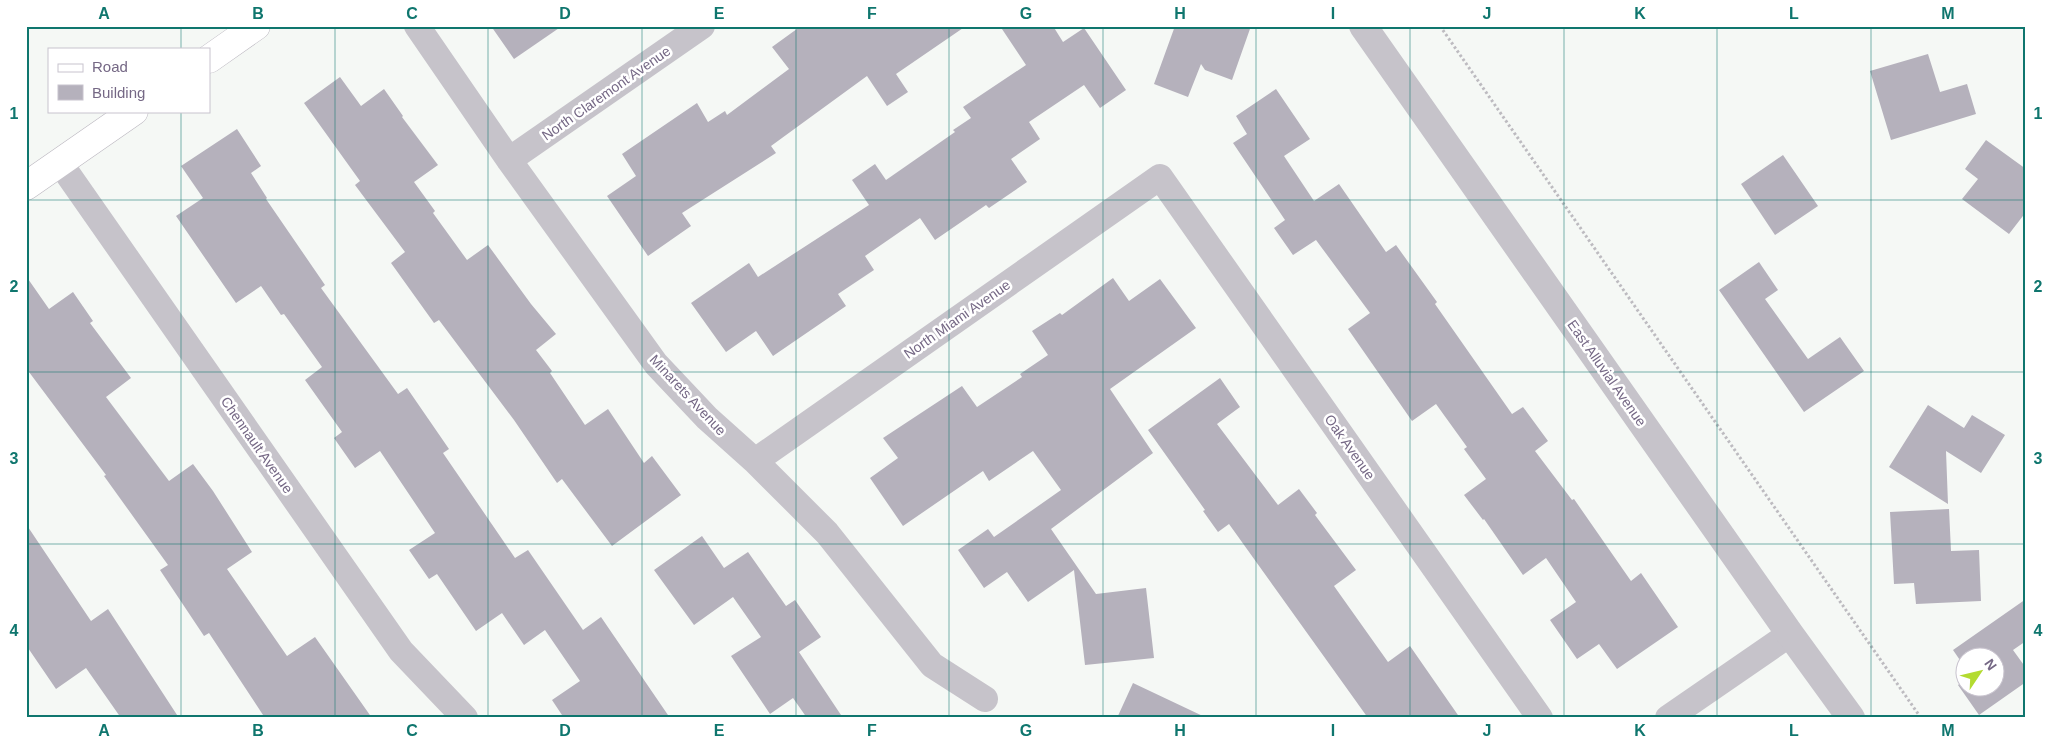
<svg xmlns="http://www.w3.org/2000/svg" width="2052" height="744" viewBox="0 0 2052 744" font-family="Arial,sans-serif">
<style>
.building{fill:#b5b1bc}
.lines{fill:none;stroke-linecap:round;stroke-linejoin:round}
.secondary-casing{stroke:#bab6bf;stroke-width:29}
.path{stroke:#bdbbc0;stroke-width:3;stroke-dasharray:2.5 2.5;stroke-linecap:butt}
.minor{stroke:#c6c3ca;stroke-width:26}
.tertiary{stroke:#c6c3ca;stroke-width:28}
.secondary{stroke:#fff;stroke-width:28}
.grid{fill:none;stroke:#0f766e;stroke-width:1;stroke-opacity:0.55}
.labels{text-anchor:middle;stroke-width:5;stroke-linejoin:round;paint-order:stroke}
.street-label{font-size:14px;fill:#756885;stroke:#fff}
.neatline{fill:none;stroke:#0f766e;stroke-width:2}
.grid-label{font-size:16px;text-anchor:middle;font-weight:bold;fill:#0f766e}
</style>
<rect width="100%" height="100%" fill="#f5f8f5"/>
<path class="building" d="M 491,26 L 562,26 L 514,59 Z
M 801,26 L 966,26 L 896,74 L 908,92 L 887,106 L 867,76 L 771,146 L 776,153 L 682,213 L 691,226 L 648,256 L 607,196 L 636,176 L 622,154 L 697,103 L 708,122 L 725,111 L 727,115 L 789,69 L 772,47 Z
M 1000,26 L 1053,26 L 1063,42 L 1084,28 L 1126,90 L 1100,108 L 1084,85 L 1029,122 L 1040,139 L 1011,159 L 1027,182 L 989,208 L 986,205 L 935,240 L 920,218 L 865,256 L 874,270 L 838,294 L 846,306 L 773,356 L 756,331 L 726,352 L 691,303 L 749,263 L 758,277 L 869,205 L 852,180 L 875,164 L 886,180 L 955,132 L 953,130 L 971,118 L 963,107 L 1026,65 Z
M 1175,26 L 1251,26 L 1232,80 L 1205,70 L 1201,64 L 1188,97 L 1154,84 Z
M 1928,54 L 1940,92 L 1967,84 L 1976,114 L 1891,140 L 1870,71 Z
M 340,77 L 361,106 L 384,89 L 403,116 L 402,117 L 438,165 L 414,182 L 435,211 L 433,213 L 467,260 L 488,245 L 531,304 L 556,334 L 536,350 L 552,371 L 550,373 L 585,425 L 608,409 L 644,463 L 652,456 L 681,495 L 612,546 L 562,479 L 557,483 L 514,420 L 439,320 L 434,323 L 391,263 L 405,252 L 355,185 L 360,181 L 304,103 Z
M 1276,89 L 1310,139 L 1284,156 L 1314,201 L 1339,184 L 1386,252 L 1396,245 L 1437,302 L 1435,304 L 1512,414 L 1523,407 L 1548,441 L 1535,451 L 1572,500 L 1574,499 L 1631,581 L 1641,573 L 1678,627 L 1617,669 L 1599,644 L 1577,659 L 1550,620 L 1576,602 L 1546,558 L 1523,575 L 1484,519 L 1483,520 L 1464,495 L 1486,479 L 1464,449 L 1467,447 L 1436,404 L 1412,421 L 1348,329 L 1370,313 L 1316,240 L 1293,255 L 1274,228 L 1285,220 L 1233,143 L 1247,134 L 1236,116 Z
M 237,129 L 261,166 L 251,173 L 267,198 L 266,199 L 325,285 L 321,288 L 398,394 L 407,388 L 449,449 L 443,453 L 515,558 L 528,550 L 583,630 L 601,617 L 670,718 L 564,718 L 552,700 L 580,681 L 545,630 L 524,645 L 502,613 L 476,631 L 437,574 L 429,579 L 409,550 L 435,533 L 380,451 L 355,468 L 334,438 L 342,432 L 305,380 L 322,367 L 284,314 L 281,315 L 261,286 L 236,303 L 176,216 L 203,198 L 181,166 Z
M 1986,140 L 2026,169 L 2026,212 L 2009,234 L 1962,199 L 1978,179 L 1965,169 Z
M 1783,155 L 1818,206 L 1775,235 L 1741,184 Z
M 1759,262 L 1778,290 L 1765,299 L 1808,359 L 1840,337 L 1864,371 L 1804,412 L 1719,290 Z
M 26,276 L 49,309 L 73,292 L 93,321 L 90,323 L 131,378 L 106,397 L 169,481 L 193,464 L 213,491 L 252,552 L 227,569 L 287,656 L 315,637 L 372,718 L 265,718 L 209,633 L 204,636 L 160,570 L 168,565 L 104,476 L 106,475 L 26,368 Z
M 1113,278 L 1129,301 L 1160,279 L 1196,328 L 1110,389 L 1153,453 L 1051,529 L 1096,594 L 1146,588 L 1154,658 L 1085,665 L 1074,570 L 1028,602 L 1007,572 L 984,588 L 958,550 L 988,529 L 994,537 L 1061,490 L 1033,451 L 989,481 L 983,471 L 903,526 L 870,478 L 898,458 L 883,438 L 962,386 L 977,407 L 1022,377 L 1020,374 L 1048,355 L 1032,331 L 1060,313 L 1062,315 Z
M 1220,378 L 1240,407 L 1217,424 L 1278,505 L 1299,489 L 1317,513 L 1315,515 L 1356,570 L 1334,586 L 1388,662 L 1410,646 L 1460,718 L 1368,718 L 1229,524 L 1218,532 L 1203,511 L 1205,510 L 1148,430 Z
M 1928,405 L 1964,428 L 1972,415 L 2005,435 L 1981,473 L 1946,451 L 1948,504 L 1889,467 Z
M 1949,509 L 1951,551 L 1979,550 L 1981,601 L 1916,604 L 1914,583 L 1894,584 L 1890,512 Z
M 26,524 L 91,621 L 108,609 L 179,718 L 121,718 L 86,668 L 56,689 L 26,645 Z
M 702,536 L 724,568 L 748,552 L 786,606 L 795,600 L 821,637 L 799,652 L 843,718 L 807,718 L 793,698 L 770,714 L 731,656 L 761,637 L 733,597 L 694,625 L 654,570 Z
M 2026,599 L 2026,641 L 2013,650 L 2026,668 L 2026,682 L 1979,715 L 1958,685 L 1964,680 L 1964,686 L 1994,686 L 1994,656 L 1964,656 L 1964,666 L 1953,650 Z
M 1133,683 L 1207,718 L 1117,718 Z"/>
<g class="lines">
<defs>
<path id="secondary" d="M 209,59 L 256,26
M 26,186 L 134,111"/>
</defs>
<use href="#secondary" class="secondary-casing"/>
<path class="path" d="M 1440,26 L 1921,718"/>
<path class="minor" d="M 417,26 L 509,160 L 656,364 L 707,418 L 755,461 L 827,533 L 932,665 L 985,699
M 509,160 L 702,26
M 60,163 L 401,651 L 465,718
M 755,461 L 1160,177 L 1540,718
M 1668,718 L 1790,634"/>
<path class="tertiary" d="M 1363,26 L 1790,634 L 1851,718"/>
<use href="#secondary" class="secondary"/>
</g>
<path class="grid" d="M 181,26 L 181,49M 335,26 L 335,718M 488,26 L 488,718M 642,26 L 642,718M 796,26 L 796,718M 949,26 L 949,718M 1103,26 L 1103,718M 1256,26 L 1256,718M 1410,26 L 1410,718M 1564,26 L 1564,718M 1717,26 L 1717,718M 1871,26 L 1871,718M 181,111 L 181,718M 26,200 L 2026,200M 26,372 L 2026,372M 26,544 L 2026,544"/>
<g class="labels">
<g class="street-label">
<text transform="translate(606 93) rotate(-35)" y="5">North Claremont Avenue</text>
<text transform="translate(957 319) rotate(-35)" y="5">North Miami Avenue</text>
<text transform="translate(1607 373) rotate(55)" y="5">East Alluvial Avenue</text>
<text transform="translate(688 395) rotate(47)" y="5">Minarets Avenue</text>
<text transform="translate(257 445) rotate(55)" y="5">Chennault Avenue</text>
<text transform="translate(1350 447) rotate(55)" y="5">Oak Avenue</text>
</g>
</g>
<rect width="2052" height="744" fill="none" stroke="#ffffff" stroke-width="55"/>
<rect x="48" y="48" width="162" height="65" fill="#ffffff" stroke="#c8c3ce"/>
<rect x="58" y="64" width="25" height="8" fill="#ffffff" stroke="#c8c3ce"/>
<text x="92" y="72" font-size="15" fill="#756885">Road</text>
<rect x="58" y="85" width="25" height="15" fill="#b5b1bc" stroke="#c8c3ce"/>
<text x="92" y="98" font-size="15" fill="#756885">Building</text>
<g transform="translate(1980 672) rotate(55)"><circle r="24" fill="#ffffff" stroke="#c8c3ce"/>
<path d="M0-4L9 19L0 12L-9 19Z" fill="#b3db31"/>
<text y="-8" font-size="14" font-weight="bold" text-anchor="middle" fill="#756885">N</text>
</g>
<rect x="28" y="28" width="1996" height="688" class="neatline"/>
<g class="grid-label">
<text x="104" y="19">A</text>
<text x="258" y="19">B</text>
<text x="412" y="19">C</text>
<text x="565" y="19">D</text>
<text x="719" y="19">E</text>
<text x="872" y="19">F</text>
<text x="1026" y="19">G</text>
<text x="1180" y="19">H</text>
<text x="1333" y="19">I</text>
<text x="1487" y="19">J</text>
<text x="1640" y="19">K</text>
<text x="1794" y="19">L</text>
<text x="1948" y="19">M</text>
<text x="14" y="119">1</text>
<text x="2038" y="119">1</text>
<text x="14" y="292">2</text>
<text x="2038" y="292">2</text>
<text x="14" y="464">3</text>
<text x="2038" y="464">3</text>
<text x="14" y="636">4</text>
<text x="2038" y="636">4</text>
<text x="104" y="736">A</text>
<text x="258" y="736">B</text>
<text x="412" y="736">C</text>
<text x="565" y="736">D</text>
<text x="719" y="736">E</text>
<text x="872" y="736">F</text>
<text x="1026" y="736">G</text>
<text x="1180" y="736">H</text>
<text x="1333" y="736">I</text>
<text x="1487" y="736">J</text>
<text x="1640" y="736">K</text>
<text x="1794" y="736">L</text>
<text x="1948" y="736">M</text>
</g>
</svg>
